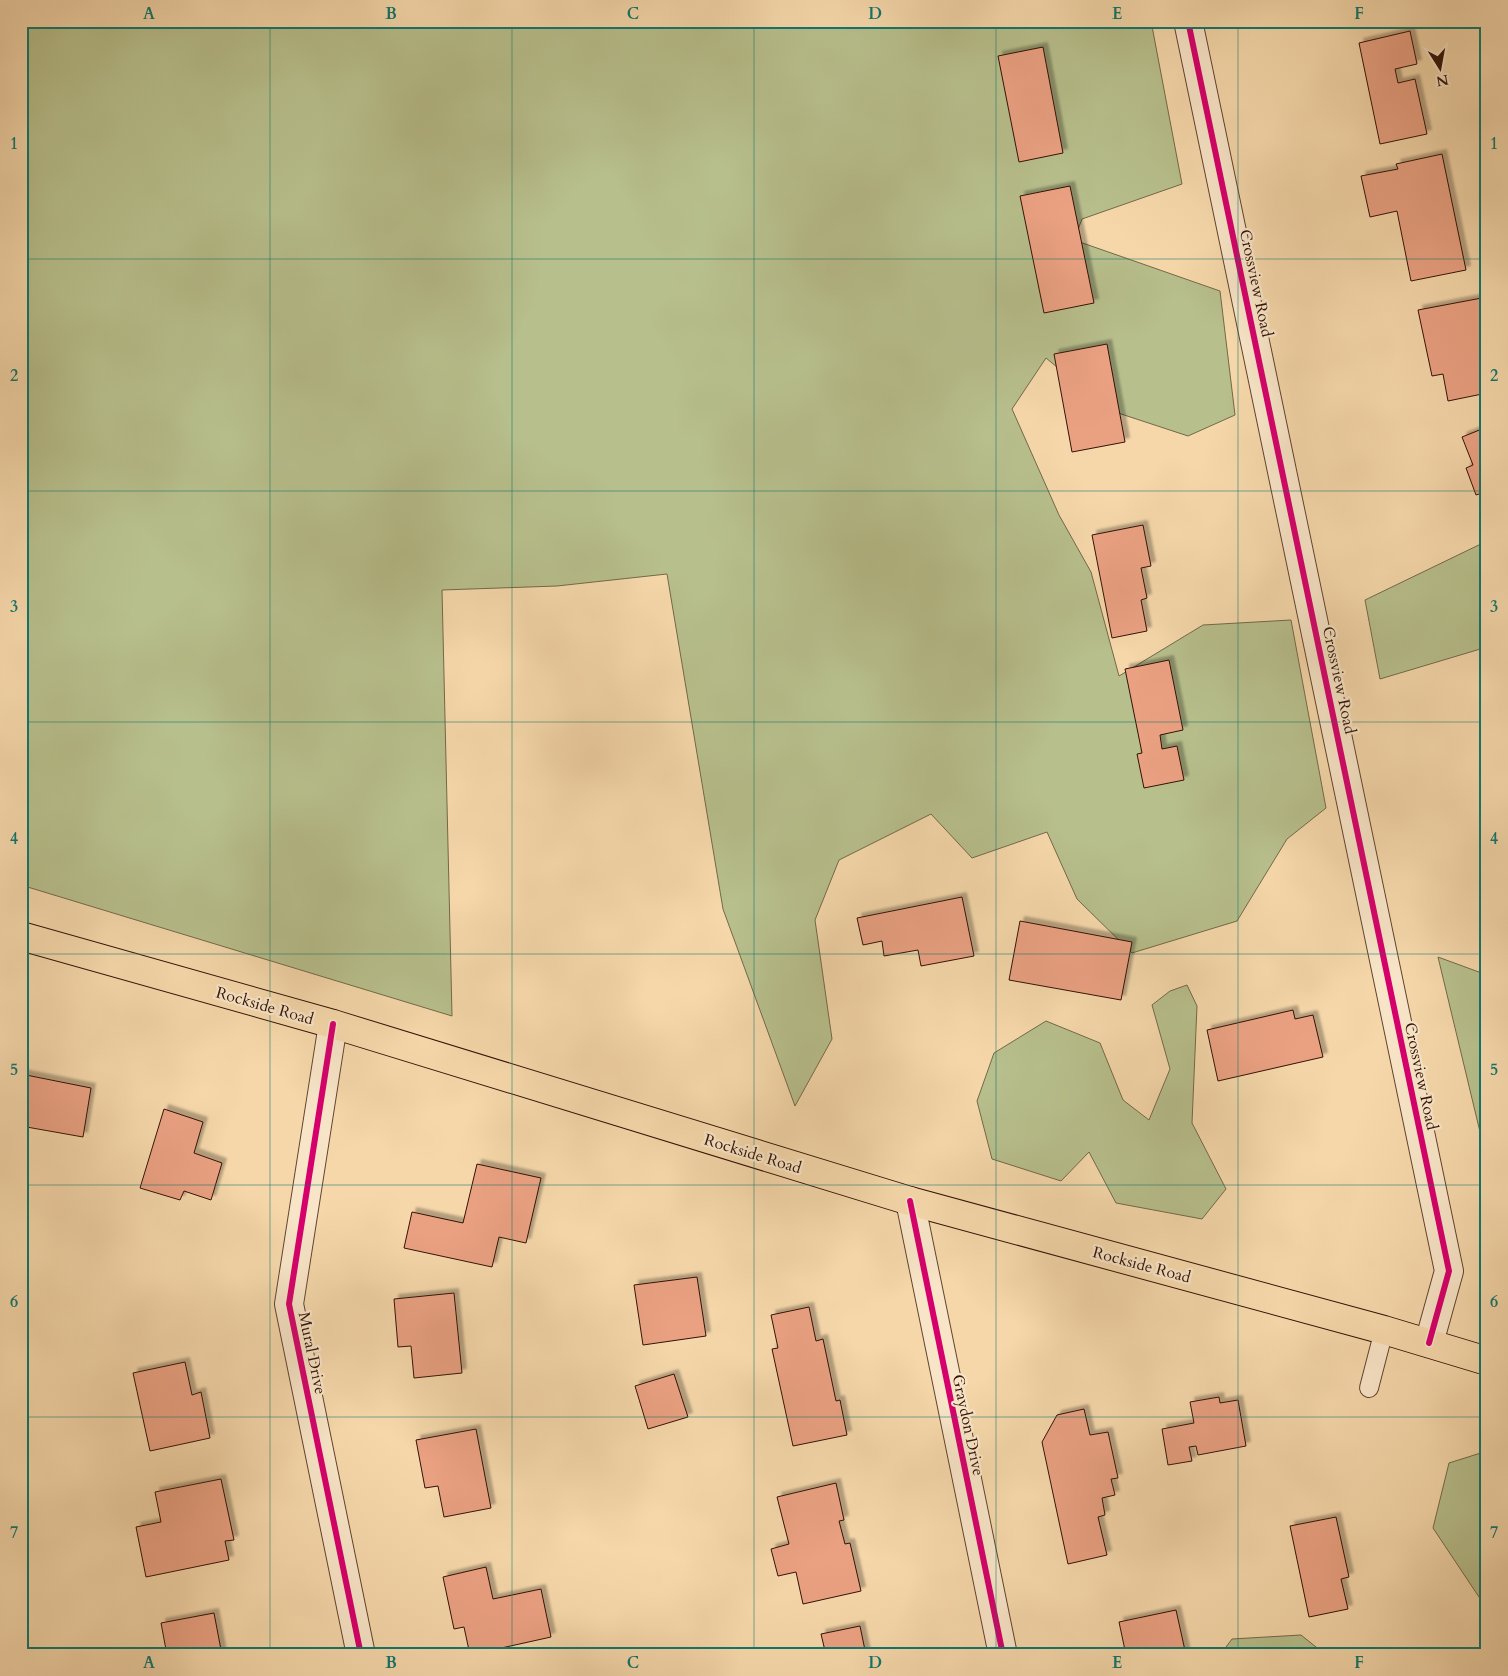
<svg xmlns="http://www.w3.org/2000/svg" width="1508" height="1676" viewBox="0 0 1508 1676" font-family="Cardo,serif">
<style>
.green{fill:#b7bf8c;stroke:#746849}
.building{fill:#eaa182;stroke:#321206;filter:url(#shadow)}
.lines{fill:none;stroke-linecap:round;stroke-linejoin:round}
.service-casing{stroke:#63432f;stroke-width:20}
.minor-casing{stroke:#63432f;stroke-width:30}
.tertiary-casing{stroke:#63432f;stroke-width:30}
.primary-casing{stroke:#321206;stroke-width:30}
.service{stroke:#f8e5c8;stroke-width:18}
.minor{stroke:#f8e5c8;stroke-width:28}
.tertiary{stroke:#f8e5c8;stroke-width:28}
.primary{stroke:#f5d7aa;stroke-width:28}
.cycleway-casing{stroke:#f8e5c8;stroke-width:9}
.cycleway{stroke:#d6006c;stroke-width:6}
.grid{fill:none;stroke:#0f766e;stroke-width:1;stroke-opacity:0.55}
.labels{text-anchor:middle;stroke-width:4.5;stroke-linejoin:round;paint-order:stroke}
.street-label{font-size:16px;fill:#321206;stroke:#f8e5c8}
.neatline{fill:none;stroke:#0f766e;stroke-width:2}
.grid-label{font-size:16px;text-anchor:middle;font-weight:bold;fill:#0f766e}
</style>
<defs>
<filter id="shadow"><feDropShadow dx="4.5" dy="-4.5" stdDeviation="1" flood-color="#0004"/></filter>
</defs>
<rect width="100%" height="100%" fill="#f5d7aa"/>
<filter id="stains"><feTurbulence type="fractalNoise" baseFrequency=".004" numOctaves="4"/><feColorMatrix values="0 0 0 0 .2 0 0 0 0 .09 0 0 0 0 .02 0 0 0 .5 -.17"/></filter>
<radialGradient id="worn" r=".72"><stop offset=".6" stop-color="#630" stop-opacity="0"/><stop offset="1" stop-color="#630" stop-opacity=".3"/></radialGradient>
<path class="green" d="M 21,21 L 1151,21 L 1182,184 L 1082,219 L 1074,240 L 1220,291 L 1235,415 L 1188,436 L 1109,410 L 1046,358 L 1012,409 L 1059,515 L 1091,572 L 1119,676 L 1203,625 L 1291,620 L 1326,808 L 1287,839 L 1237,921 L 1132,953 L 1077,899 L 1047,832 L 972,858 L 931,814 L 839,860 L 815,920 L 832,1039 L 795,1106 L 723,909 L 667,574 L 557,586 L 442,590 L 452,1016 L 21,885 Z
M 1487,541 L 1487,647 L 1380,679 L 1365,600 Z
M 1438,957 L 1487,975 L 1487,1161 Z
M 1187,985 L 1197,1006 L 1192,1123 L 1226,1189 L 1202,1219 L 1116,1203 L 1089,1152 L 1061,1181 L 992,1159 L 977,1101 L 994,1053 L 1046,1021 L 1100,1043 L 1123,1100 L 1149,1120 L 1170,1069 L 1152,1005 L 1170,991 Z
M 1487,1451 L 1487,1609 L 1433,1528 L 1449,1463 Z
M 1301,1635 L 1326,1655 L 1220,1655 L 1232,1639 Z"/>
<path class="building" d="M 1410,31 L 1417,64 L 1395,69 L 1398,83 L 1415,79 L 1427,134 L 1380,144 L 1359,43 Z
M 1043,47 L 1063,153 L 1019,162 L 998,56 Z
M 1442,154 L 1466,270 L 1411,281 L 1397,211 L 1370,217 L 1361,176 L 1398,169 L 1396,164 Z
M 1070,186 L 1094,303 L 1044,313 L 1020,196 Z
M 1487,297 L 1487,393 L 1448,401 L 1443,374 L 1432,376 L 1418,310 Z
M 1107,344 L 1125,442 L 1072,452 L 1054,354 Z
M 1487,427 L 1487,498 L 1485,492 L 1476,495 L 1466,468 L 1473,465 L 1462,437 Z
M 1143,525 L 1151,566 L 1141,568 L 1147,598 L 1141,600 L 1147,631 L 1112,638 L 1092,535 Z
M 1169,660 L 1183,730 L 1160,735 L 1162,749 L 1177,746 L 1184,780 L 1144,788 L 1137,754 L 1142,753 L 1125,669 Z
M 962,897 L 974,956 L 921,966 L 918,950 L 884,956 L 882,941 L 863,945 L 857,918 Z
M 1020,921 L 1132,942 L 1121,1000 L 1009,980 Z
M 1293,1010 L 1295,1019 L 1313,1015 L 1323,1057 L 1218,1081 L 1207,1030 Z
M 21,1074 L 91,1088 L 83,1137 L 21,1126 Z
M 164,1109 L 203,1122 L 194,1153 L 222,1163 L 211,1200 L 184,1191 L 180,1200 L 140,1188 Z
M 477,1164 L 541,1178 L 526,1243 L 499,1237 L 492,1267 L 404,1248 L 412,1212 L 463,1223 Z
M 697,1277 L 706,1336 L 643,1345 L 634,1285 Z
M 454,1293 L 462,1373 L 414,1378 L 411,1346 L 398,1347 L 394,1299 Z
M 809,1307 L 816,1341 L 823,1339 L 836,1401 L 840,1400 L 847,1435 L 793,1446 L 772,1349 L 778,1348 L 771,1315 Z
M 185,1362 L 192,1395 L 201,1392 L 210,1438 L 150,1451 L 133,1373 Z
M 674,1374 L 688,1417 L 648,1429 L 635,1386 Z
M 1219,1397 L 1220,1403 L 1238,1400 L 1246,1446 L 1198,1455 L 1196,1446 L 1189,1447 L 1192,1461 L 1168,1465 L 1162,1429 L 1194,1423 L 1190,1402 Z
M 1084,1409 L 1090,1435 L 1108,1432 L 1118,1478 L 1111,1479 L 1115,1495 L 1102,1498 L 1105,1515 L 1098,1517 L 1107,1555 L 1068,1564 L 1042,1442 L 1057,1415 Z
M 476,1429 L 491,1508 L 444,1517 L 438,1486 L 425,1488 L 416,1440 Z
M 221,1479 L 234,1540 L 225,1541 L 229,1560 L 146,1577 L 136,1527 L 161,1522 L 155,1492 Z
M 836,1483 L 844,1520 L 839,1521 L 845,1544 L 850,1543 L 861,1591 L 803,1604 L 796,1572 L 778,1576 L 771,1549 L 789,1544 L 777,1497 Z
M 1336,1517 L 1349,1577 L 1341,1579 L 1348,1609 L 1309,1617 L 1290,1526 Z
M 486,1567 L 493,1599 L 541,1589 L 551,1637 L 470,1655 L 464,1627 L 454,1629 L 443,1577 Z
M 1176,1610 L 1186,1655 L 1126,1655 L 1119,1622 Z
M 214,1613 L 222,1655 L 167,1655 L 161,1623 Z
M 860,1626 L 866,1655 L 826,1655 L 821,1634 Z"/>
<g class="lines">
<defs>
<path id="service" d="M 1369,1388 L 1384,1330"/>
<path id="minor" d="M 333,1024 L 289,1304 L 361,1655
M 910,1201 L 1003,1655"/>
<path id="tertiary" d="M 1188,21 L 1449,1271 L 1429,1343"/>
<path id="primary" d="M 21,936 L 333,1024 L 910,1201 L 1384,1330 L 1487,1361"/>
</defs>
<use href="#service" class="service-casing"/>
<use href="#minor" class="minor-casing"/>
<use href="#tertiary" class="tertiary-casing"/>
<use href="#primary" class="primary-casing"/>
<use href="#service" class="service"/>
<use href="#minor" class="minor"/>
<use href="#tertiary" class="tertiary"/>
<use href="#primary" class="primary"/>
<defs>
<path id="cycleway" d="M 1188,21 L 1449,1271 L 1429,1343
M 333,1024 L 289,1304 L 361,1655
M 910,1201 L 1003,1655"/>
</defs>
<use href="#cycleway" class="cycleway-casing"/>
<use href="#cycleway" class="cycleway"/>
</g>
<path class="grid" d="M 270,21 L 270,1655M 512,21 L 512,1655M 754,21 L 754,1655M 996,21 L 996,1655M 1238,21 L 1238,1655M 21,259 L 1487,259M 21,491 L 1487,491M 21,722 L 1487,722M 21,954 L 1487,954M 21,1185 L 1487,1185M 21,1417 L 1487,1417"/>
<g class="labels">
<g class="street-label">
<text transform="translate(1257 283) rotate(78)" y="6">Crossview Road</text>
<text transform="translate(1340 680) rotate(78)" y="6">Crossview Road</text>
<text transform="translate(265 1005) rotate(16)" y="6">Rockside Road</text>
<text transform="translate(1422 1076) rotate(78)" y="6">Crossview Road</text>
<text transform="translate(753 1153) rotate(17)" y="6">Rockside Road</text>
<text transform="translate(1142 1264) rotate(15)" y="6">Rockside Road</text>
<text transform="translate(313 1353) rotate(78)" y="6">Mural Drive</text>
<text transform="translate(969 1425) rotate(78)" y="6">Graydon Drive</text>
</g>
</g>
<rect width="1508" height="1676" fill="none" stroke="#f5d7aa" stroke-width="55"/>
<g transform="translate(1440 68) rotate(169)" stroke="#f8e5c8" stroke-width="4" paint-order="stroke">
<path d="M0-4L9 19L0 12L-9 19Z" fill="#321206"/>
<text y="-8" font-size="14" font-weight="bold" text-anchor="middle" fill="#321206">N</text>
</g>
<rect x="28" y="28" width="1452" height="1620" class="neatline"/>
<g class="grid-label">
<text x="149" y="19">A</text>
<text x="391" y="19">B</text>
<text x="633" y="19">C</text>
<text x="875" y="19">D</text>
<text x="1117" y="19">E</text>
<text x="1359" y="19">F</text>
<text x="14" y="149">1</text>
<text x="1494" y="149">1</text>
<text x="14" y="381">2</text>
<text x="1494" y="381">2</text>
<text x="14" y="612">3</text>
<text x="1494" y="612">3</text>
<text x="14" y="844">4</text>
<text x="1494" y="844">4</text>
<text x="14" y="1075">5</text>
<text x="1494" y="1075">5</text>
<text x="14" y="1307">6</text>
<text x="1494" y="1307">6</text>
<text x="14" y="1538">7</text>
<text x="1494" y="1538">7</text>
<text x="149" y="1668">A</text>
<text x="391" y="1668">B</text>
<text x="633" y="1668">C</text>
<text x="875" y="1668">D</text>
<text x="1117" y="1668">E</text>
<text x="1359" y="1668">F</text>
</g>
<rect width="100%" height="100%" filter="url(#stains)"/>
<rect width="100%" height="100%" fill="url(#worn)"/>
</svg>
